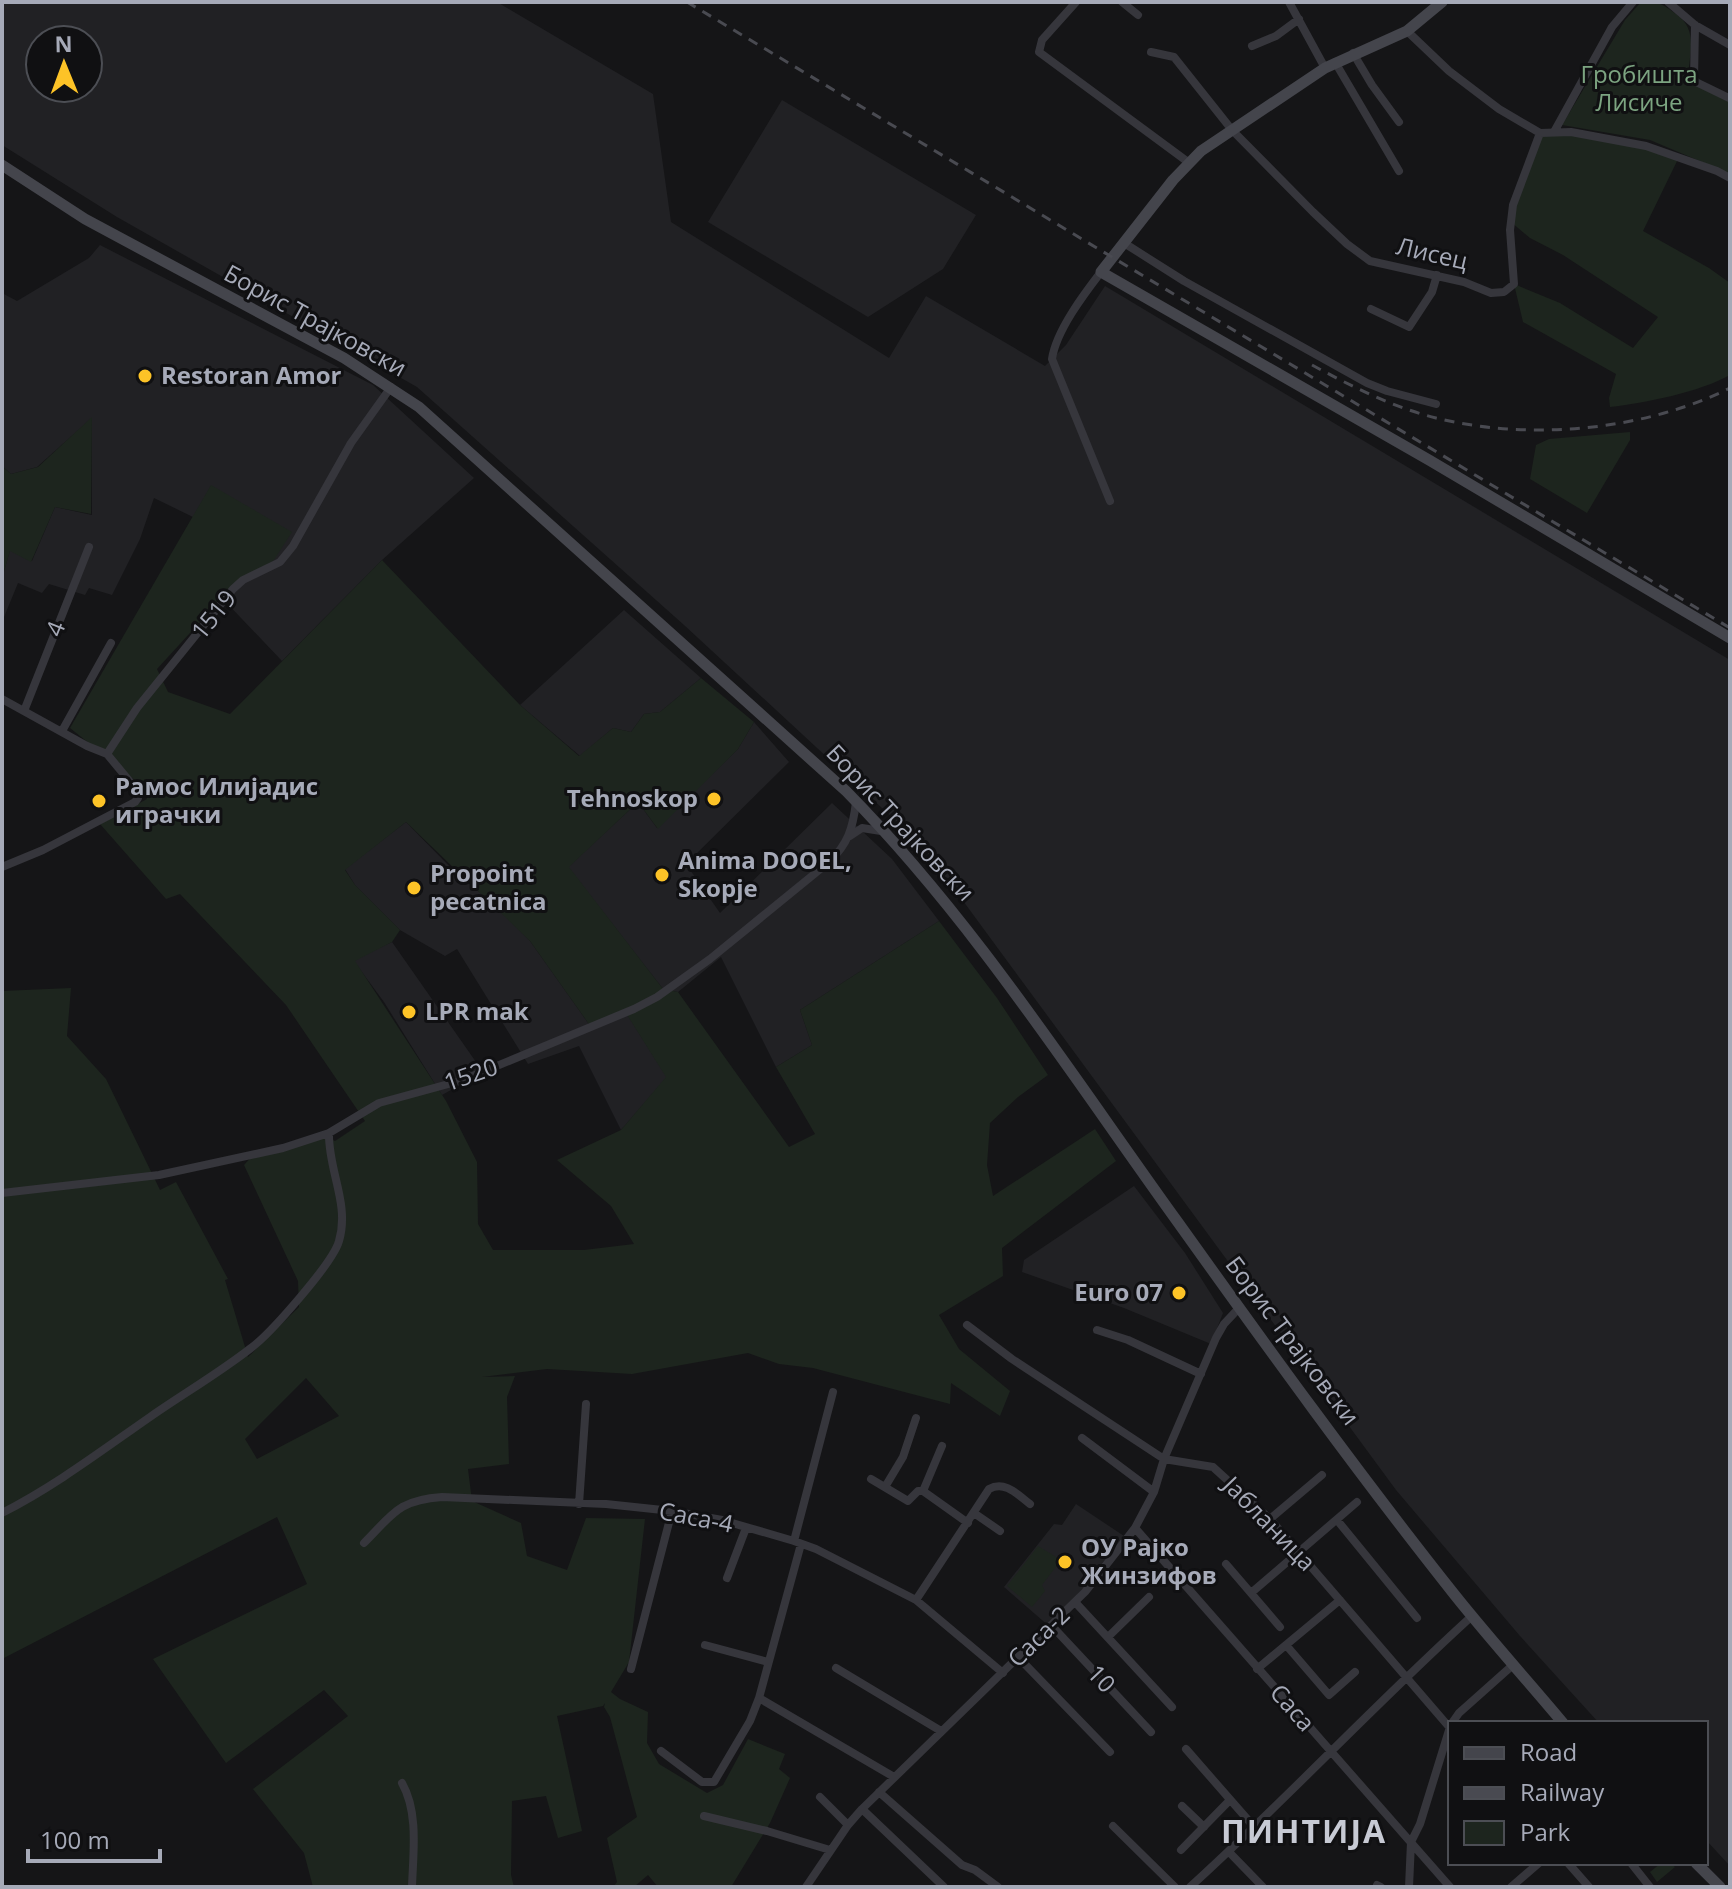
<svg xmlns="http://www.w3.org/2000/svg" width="1732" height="1889" viewBox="0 0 1732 1889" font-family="'Open Sans',sans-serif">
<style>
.built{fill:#212124;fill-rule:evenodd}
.green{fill:#1d251e;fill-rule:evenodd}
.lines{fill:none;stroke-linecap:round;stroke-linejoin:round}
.street{stroke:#36363c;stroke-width:8}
.secondary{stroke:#44454c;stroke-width:11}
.rail{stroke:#494a51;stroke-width:3;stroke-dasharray:10 8;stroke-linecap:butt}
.poi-dot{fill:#fdc327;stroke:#101012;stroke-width:3}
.labels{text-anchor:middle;stroke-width:6;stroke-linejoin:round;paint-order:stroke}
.park-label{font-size:24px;fill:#7ca481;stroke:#101012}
.street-label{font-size:24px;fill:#a6aab8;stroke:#101012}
.poi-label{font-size:24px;font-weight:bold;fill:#a6aab8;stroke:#101012;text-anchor:start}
.district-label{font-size:32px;font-weight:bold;letter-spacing:2px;fill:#c7cad4;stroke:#101012}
</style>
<rect width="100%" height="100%" fill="#151517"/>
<path class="built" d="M 2,2 L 497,2 L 653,94 L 671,222 L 889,358 L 926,296 L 1045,366 L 1066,345 L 1105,286 L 1730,660 L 1730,1866 L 1706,1840 L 1706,1723 L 1599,1723 L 1520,1636 L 1396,1490 L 922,845 L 684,625 L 417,387 L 117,217 L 2,145 ZM 40,40 L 88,40 L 88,88 L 40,88 Z
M 782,100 L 976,215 L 943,269 L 868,317 L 708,222 Z
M 100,245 L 373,385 L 474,478 L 382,560 L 282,661 L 222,598 L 211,486 L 193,517 L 154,498 L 140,539 L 112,595 L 89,588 L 85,595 L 49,584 L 42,593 L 18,583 L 2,622 L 2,578 L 10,550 L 32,561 L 55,507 L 92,515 L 92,418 L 37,467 L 11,474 L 2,466 L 2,293 L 17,301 L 89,258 Z
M 624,610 L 701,678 L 660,712 L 644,714 L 631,732 L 613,728 L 580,756 L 520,705 Z
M 754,722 L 789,762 L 686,864 L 720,913 L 832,803 L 892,859 L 939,921 L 800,1010 L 812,1045 L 776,1067 L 721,957 L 678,992 L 663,989 L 568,867 L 638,802 L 657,828 L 738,749 Z
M 406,822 L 454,871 L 501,910 L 530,941 L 591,1027 L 623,1008 L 667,1077 L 621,1130 L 579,1046 L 528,1064 L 457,949 L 445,956 L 400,930 L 355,885 L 345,869 Z
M 392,942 L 483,1072 L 442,1095 L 384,1002 L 353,960 Z
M 1134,1186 L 1185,1253 L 1223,1313 L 1211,1344 L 1124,1308 L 1022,1272 L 1024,1260 Z
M 1076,1504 L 1127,1538 L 1050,1627 L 1004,1587 L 1054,1524 L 1062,1525 Z"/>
<path class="green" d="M 1641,2 C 1659,2 1661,3 1676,14 C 1699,30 1689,53 1688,79 L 1703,89 L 1730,101 L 1728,173 L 1650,140 L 1562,125 L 1625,20 Z
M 1540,133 L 1607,138 L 1679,157 L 1643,231 L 1709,268 L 1730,283 L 1730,375 C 1700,392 1645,403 1610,407 L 1609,398 L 1616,374 L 1523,322 L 1514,284 L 1560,303 L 1633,348 L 1658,317 L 1563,255 L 1530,238 L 1511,222 Z
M 92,417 L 91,514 L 55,507 L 31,562 L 10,551 L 2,578 L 2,466 L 11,474 L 38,467 Z
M 1630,432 L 1630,440 L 1587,513 L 1530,479 L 1536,445 L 1549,439 Z
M 211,485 L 292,532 L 274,560 L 222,598 L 157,669 L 168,692 L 230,714 L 382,560 L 520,705 L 579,756 L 613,728 L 631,732 L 644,714 L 660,712 L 701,678 L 754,722 L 738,749 L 658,829 L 638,802 L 569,867 L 663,989 L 678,992 L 789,1147 L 815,1134 L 776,1067 L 812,1045 L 800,1010 L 939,921 L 997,998 L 1048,1075 L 1018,1097 L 990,1123 L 987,1165 L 993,1196 L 1095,1129 L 1116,1161 L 1002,1248 L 1003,1276 L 939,1315 L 959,1349 L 1010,1391 L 1000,1416 L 951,1383 L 950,1404 L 813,1368 L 779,1364 L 748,1353 L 632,1374 L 547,1369 L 482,1377 L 515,1376 L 507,1397 L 509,1464 L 468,1469 L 472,1501 L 521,1523 L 527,1556 L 567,1570 L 586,1518 L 645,1519 L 629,1662 L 611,1692 L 620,1699 L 648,1712 L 647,1743 L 659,1764 L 707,1793 L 723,1785 L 748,1739 L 785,1754 L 779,1769 L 790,1778 L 770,1823 L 731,1887 L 658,1887 L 648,1875 L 634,1887 L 613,1887 L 617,1882 L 607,1838 L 637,1817 L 610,1717 L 604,1707 L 605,1703 L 603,1706 L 557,1716 L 582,1831 L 558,1838 L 546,1796 L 512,1801 L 511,1875 L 514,1887 L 313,1887 L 304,1853 L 253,1789 L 348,1716 L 324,1690 L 226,1763 L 153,1659 L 307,1584 L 277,1517 L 2,1659 L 2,991 L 71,988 L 67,1036 L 106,1079 L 160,1190 L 176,1182 L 228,1279 L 225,1280 L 248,1357 L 299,1307 L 298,1281 L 244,1165 L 256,1152 L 322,1135 L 335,1141 L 365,1121 L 286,1005 L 180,894 L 166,899 L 100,824 L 147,799 L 136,781 L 70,728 ZM 406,822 L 530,941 L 591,1027 L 624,1010 L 666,1077 L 621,1130 L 557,1160 L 611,1206 L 634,1244 L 584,1250 L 493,1250 L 478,1224 L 477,1162 L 446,1101 L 355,961 L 392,942 L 400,930 L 355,885 L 345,870 ZM 306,1378 L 339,1416 L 257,1459 L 245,1439 Z
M 1038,1546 L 1061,1560 L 1042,1585 L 1045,1591 L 1032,1607 L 1007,1586 Z
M 1661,1863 L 1670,1863 L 1675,1867 L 1657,1882 L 1650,1872 Z"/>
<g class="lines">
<path class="street" d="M 1076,2 L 1042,40 L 1039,52 L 1188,162
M 1122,2 L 1138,15
M 1289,2 L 1325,68
M 1668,2 L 1695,25 L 1730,45
M 1695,25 L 1694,79 L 1696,82 L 1729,98
M 1407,31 L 1449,71 L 1499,109 L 1540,133 L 1571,132 L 1646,146 L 1717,171 L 1730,178
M 1252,46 L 1276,36 L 1299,19
M 1151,52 L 1174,57 L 1232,130 L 1313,212 L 1347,244 L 1370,261 L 1464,282 L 1491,293 L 1504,292 L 1514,284 L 1510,230 L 1513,205 L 1540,133
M 1353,53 L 1372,85 L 1399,122
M 1335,62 L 1399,171
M 1554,132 L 1612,27 L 1633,2
M 1124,243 L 1184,281 L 1367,383 L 1387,391 L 1436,404
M 1101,272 C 1084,294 1056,331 1052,359 L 1110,501
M 1371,309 L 1409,327 L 1432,292 L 1437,275
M 2,699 L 87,746 L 107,754 L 137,708 L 233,589 L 243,580 L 280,562 L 293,546 L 351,443 L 391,387
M 24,711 L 89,547
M 62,731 L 111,643
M 850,836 L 862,828 L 881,831
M 2,867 L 43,850 L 135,802 L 138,798 L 136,789 L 107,754
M 2,1193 L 159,1175 L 283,1148 L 329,1133 L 379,1103 L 463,1080 L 634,1009 L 657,997 L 710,959 L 829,862 C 848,844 853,828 856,802
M 967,1325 L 1012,1359 L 1164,1459 L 1213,1467 L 1270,1519 L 1450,1728
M 1097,1330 L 1128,1340 L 1201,1374
M 1082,1438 L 1154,1492
M 871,1479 L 908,1501 L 918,1491 L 923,1491 L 968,1523
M 885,1487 L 903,1457 L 916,1418
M 923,1491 L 942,1446
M 579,1504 L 586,1404
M 2,1513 C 55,1486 101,1451 150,1417 C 183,1394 219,1373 251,1348 C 270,1334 333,1263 339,1241 C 350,1204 328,1170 329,1133
M 974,1513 L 1000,1531
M 1270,1519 L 1322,1475
M 1337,1520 L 1417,1618
M 1135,1528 L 1450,1887
M 794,1541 L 833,1392
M 364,1543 C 393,1514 398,1500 442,1497 L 606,1504 L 672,1511 L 722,1520 L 794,1541 L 816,1549 L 916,1600 L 1003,1673
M 1226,1564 L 1280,1627
M 727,1578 L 746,1528
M 1251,1593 L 1357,1502
M 916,1600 L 989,1489 C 1005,1480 1018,1495 1030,1504
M 1075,1602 L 1172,1707
M 1051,1625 L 1151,1732
M 1108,1637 L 1149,1597
M 705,1645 L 768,1662
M 1286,1645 L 1329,1695 L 1355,1672
M 1018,1657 L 1110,1752
M 836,1668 L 941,1731
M 631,1669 L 672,1511
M 1257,1669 L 1340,1600
M 759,1698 L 801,1544
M 1452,1723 L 1459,1713 L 1514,1664
M 1186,1749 L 1255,1828
M 661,1751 L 702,1782 L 714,1782 L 750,1721 L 759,1698 L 894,1777
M 402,1783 C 419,1813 413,1854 412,1887
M 879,1792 L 962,1865 L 975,1870 L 998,1887
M 820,1797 L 848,1825
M 1182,1806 L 1204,1827
M 862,1809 L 944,1887
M 704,1816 L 767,1831 L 830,1850
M 1113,1826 L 1175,1887
M 1181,1850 L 1229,1801
M 1229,1852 L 1263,1887
M 1568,1863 L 1589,1887
M 1631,1863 L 1650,1887
M 1377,1885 L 1381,1887
M 806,1887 L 848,1825 L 862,1809 L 1085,1592 L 1135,1528 L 1154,1492 L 1164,1459 L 1216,1338 L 1224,1324 L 1239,1308
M 1190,1887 C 1287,1799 1376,1703 1472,1616
M 1409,1887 L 1411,1842 L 1420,1824 L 1450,1727
M 1511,1887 L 1539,1863"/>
<path class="secondary" d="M 1442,2 L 1407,31 L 1325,68 L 1201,151 L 1173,180 L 1101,272 L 1429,460 L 1730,638
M 2,165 L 85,219 L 344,358 L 419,407 L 846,791 C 973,920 1071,1074 1177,1221 C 1267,1347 1358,1473 1454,1594 C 1489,1638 1527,1680 1563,1723
M 1696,1863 L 1720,1887"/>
<path class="rail" d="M 687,2 L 1730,628
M 1312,365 C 1351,386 1392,407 1436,418 C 1530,441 1643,431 1730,388"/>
</g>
<g class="poi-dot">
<circle cx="145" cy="376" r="8"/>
<circle cx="714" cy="799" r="8"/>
<circle cx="99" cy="801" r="8"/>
<circle cx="662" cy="875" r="8"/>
<circle cx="414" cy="888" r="8"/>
<circle cx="409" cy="1012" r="8"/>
<circle cx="1179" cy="1293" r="8"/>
<circle cx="1065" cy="1562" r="8"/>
</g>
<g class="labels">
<g class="park-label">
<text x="1639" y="83">Гробишта<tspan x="1639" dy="28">Лисиче</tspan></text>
</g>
<g class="street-label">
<text transform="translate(1432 254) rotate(13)" y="8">Лисец</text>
<text transform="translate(315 321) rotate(29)" y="8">Борис Трајковски</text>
<text transform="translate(214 615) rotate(-51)" y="8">1519</text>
<text transform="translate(56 629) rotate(-68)" y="8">4</text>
<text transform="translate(900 823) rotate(47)" y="8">Борис Трајковски</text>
<text transform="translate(471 1075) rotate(-19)" y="8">1520</text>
<text transform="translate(1292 1341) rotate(53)" y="8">Борис Трајковски</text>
<text transform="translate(696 1518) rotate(11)" y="8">Саса-4</text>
<text transform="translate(1269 1524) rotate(46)" y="8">Јабланица</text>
<text transform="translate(1039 1637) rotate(-44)" y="8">Саса-2</text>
<text transform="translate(1101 1679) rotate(47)" y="8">10</text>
<text transform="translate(1292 1708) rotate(49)" y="8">Саса</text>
</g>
<g class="poi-label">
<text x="161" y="384">Restoran Amor</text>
<text x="115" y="795">Рамос Илијадис<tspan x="115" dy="28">играчки</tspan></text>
<text x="698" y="807" text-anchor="end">Tehnoskop</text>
<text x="678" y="869">Anima DOOEL,<tspan x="678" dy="28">Skopje</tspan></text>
<text x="430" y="882">Propoint<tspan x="430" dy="28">pecatnica</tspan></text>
<text x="425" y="1020">LPR mak</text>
<text x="1163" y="1301" text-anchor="end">Euro 07</text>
<text x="1081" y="1556">ОУ Рајко<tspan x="1081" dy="28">Жинзифов</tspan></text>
</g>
<g class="district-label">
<text x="1304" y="1843">ПИНТИЈА</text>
</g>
</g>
<rect width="1732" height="1889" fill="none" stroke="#a6aab8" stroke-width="8"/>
<rect x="1448" y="1721" width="260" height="144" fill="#101012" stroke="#4c4e54" stroke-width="2"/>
<rect x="1464" y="1747" width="40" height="12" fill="#44454c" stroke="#4c4e54" stroke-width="2"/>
<text x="1520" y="1761" font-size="24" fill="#a6aab8">Road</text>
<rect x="1464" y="1787" width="40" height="12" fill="#494a51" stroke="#4c4e54" stroke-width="2"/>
<text x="1520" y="1801" font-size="24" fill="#a6aab8">Railway</text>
<rect x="1464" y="1821" width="40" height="24" fill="#1d251e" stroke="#4c4e54" stroke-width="2"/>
<text x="1520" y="1841" font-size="24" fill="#a6aab8">Park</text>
<g transform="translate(64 64) rotate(359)"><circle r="38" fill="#101012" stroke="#4c4e54" stroke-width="2"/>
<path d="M0-6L14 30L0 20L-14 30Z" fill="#fdc327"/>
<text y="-12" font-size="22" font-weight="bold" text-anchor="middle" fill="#a6aab8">N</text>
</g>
<path d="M28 1849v12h132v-12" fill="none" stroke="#a6aab8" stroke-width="4"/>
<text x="40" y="1849" font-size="24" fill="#a6aab8" stroke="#101012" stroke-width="6" paint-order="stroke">100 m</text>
</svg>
